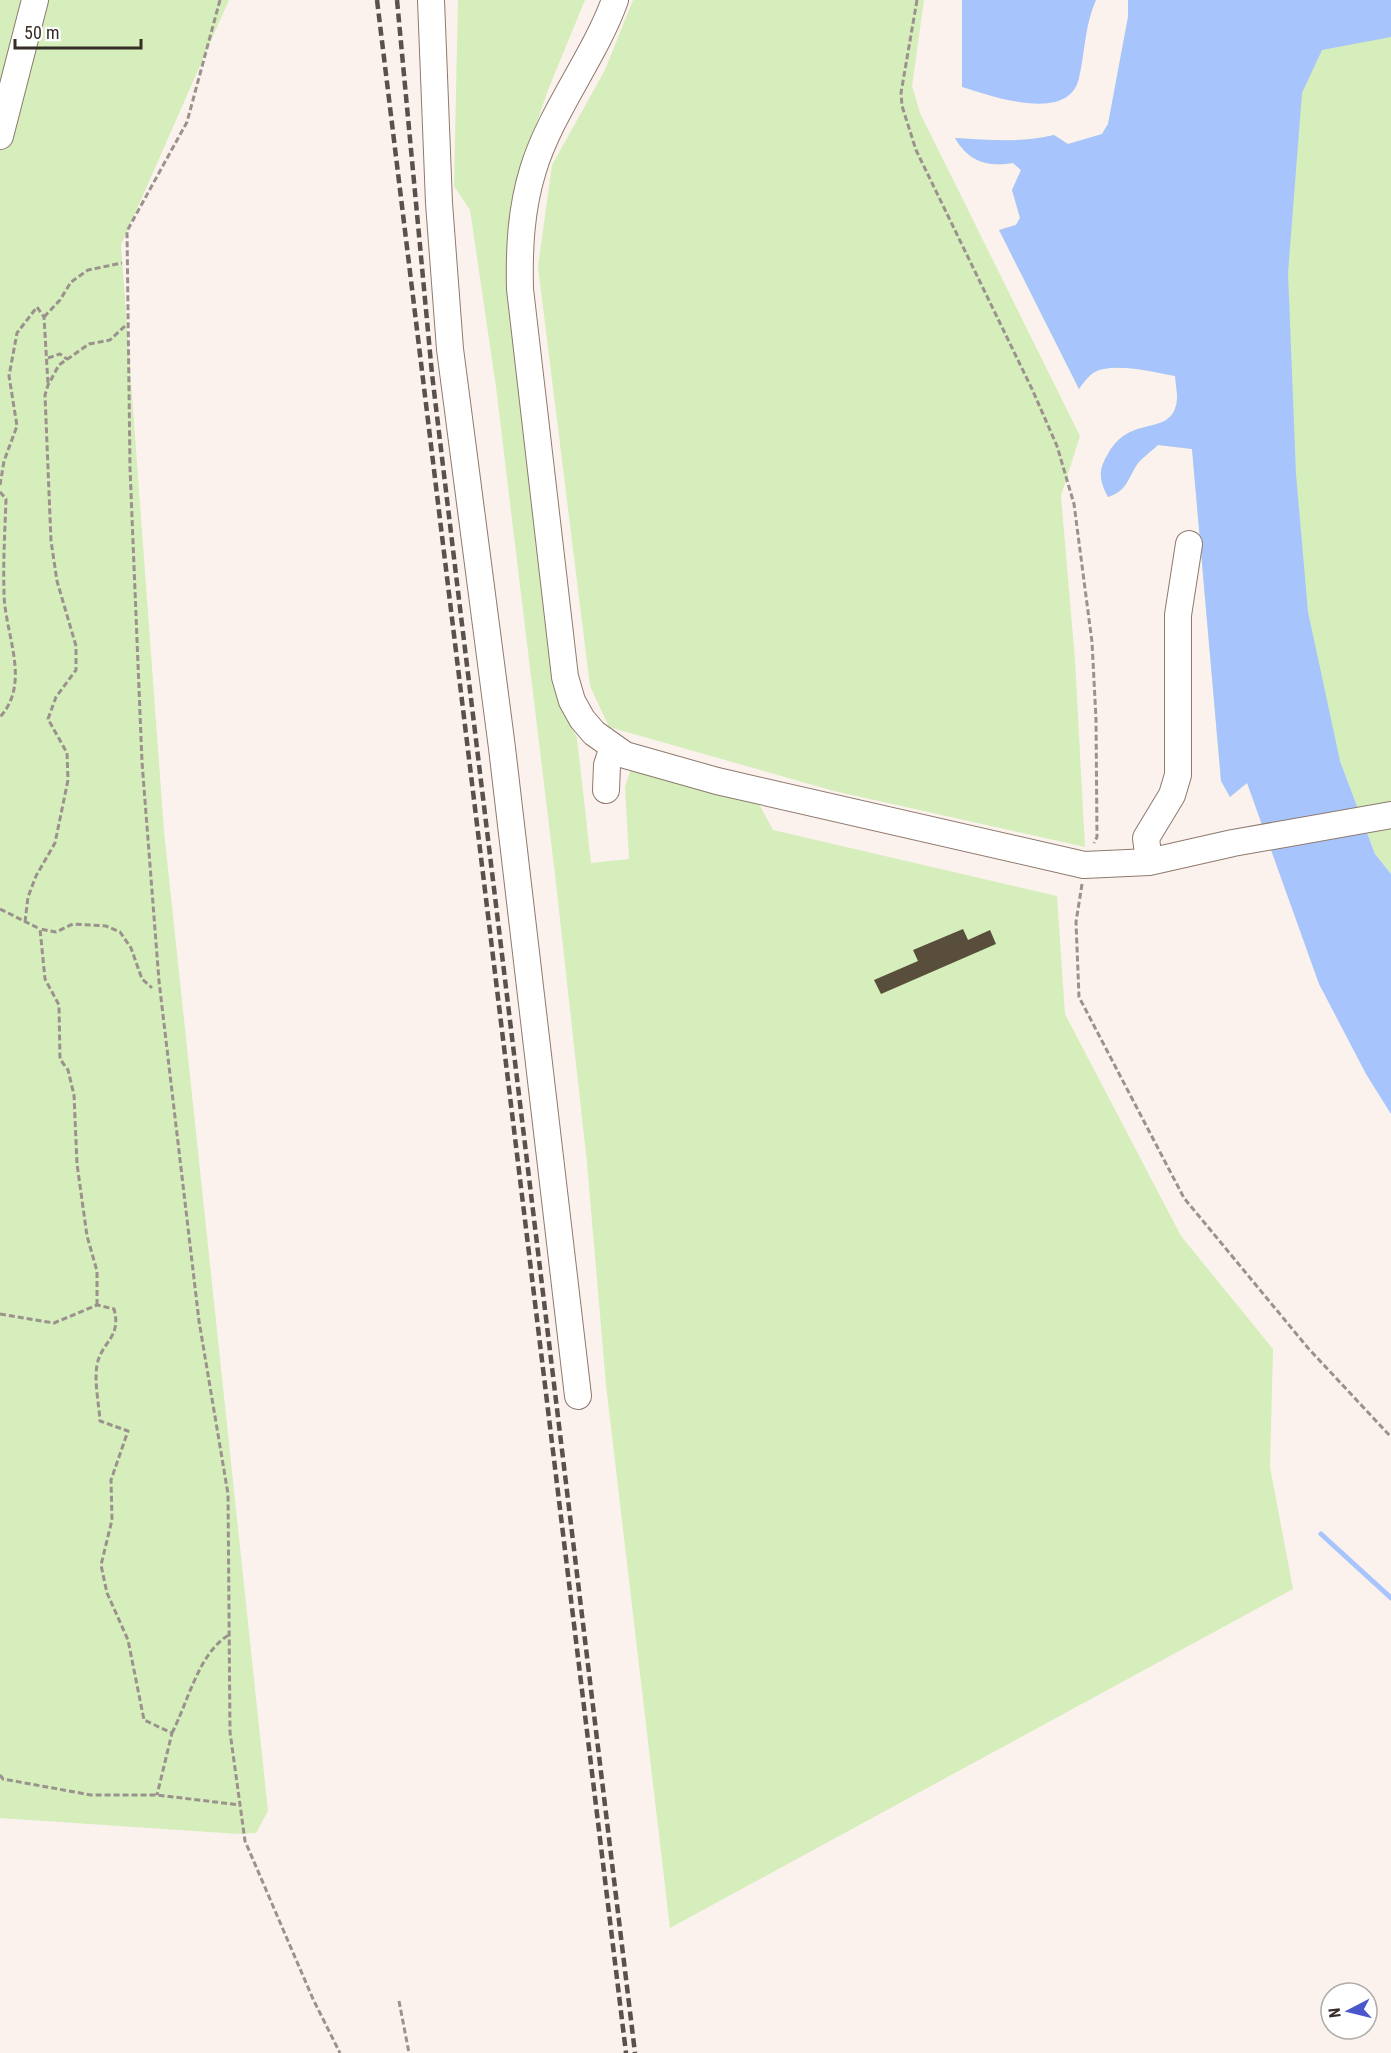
<svg xmlns="http://www.w3.org/2000/svg" width="1391" height="2053" viewBox="0 0 1391 2053" font-family="'Roboto Condensed',sans-serif">
<style>
.green{fill:#d5eebb}
.water{fill:#a7c4fd}
.lines{fill:none;stroke-linecap:round;stroke-linejoin:round}
.stream{stroke:#a7c4fd;stroke-width:5}
.building{fill:#594d3c}
.minor-casing{stroke:#8e796d;stroke-width:28}
.path{stroke:#9b918d;stroke-width:3;stroke-dasharray:6 3;stroke-linecap:butt}
.minor{stroke:#fff;stroke-width:26}
.rail{stroke:#5a504c;stroke-width:4.5;stroke-dasharray:9 4.5;stroke-linecap:butt}
</style>
<rect width="100%" height="100%" fill="#fcf2ed"/>
<path class="green" d="M 0,0 L 229,0 L 121,245 L 164,831 L 268,1811 L 256,1833 L 239,1834 L 0,1818 Z
M 458,0 L 585,0 L 548,90 L 515,185 L 507,236 L 516,368 L 556,693 L 577,738 L 591,863 L 629,859 L 625,787 L 631,768 L 758,802 L 773,830 L 1057,896 L 1065,1014 L 1181,1236 L 1273,1349 L 1270,1467 L 1293,1589 L 670,1928 L 606,1385 L 587,1163 L 556,883 L 496,387 L 470,210 L 454,186 Z
M 633,0 L 924,0 L 912,86 L 920,113 L 1080,436 L 1061,496 L 1075,660 L 1085,847 L 834,791 L 609,727 L 590,686 L 538,267 L 552,165 L 605,70 Z
M 1128,0 L 1391,0 L 1391,874 L 1375,854 L 1340,761 L 1247,783 L 1230,797 L 1221,781 L 1192,449 L 1158,445 C 1151,452 1141,458 1136,466 C 1127,481 1126,491 1108,497 C 1099,480 1098,470 1108,454 C 1128,418 1160,433 1173,413 C 1180,401 1176,389 1175,376 C 1152,372 1123,364 1099,370 C 1090,373 1084,382 1079,389 L 999,230 L 1016,225 L 1020,218 L 1012,190 L 1021,170 L 1013,163 C 987,167 969,162 955,138 C 988,140 1021,143 1054,135 L 1068,144 L 1102,134 L 1108,124 L 1128,17 Z"/>
<path class="water" d="M 962,0 L 1096,0 C 1085,24 1085,52 1079,78 C 1069,124 991,96 962,87 Z
M 1128,0 L 1391,0 L 1391,37 L 1322,50 L 1302,93 L 1288,273 L 1296,474 L 1308,612 L 1340,761 L 1375,854 L 1391,874 L 1391,1114 L 1366,1074 L 1319,984 L 1247,783 L 1230,797 L 1221,781 L 1192,449 L 1158,445 C 1151,452 1141,458 1136,466 C 1127,481 1126,491 1108,497 C 1099,480 1098,470 1108,454 C 1128,418 1160,433 1173,413 C 1180,401 1176,389 1175,376 C 1152,372 1123,364 1099,370 C 1090,373 1084,382 1079,389 L 999,230 L 1016,225 L 1020,218 L 1012,190 L 1021,170 L 1013,163 C 987,167 969,162 955,138 C 988,140 1021,143 1054,135 L 1068,144 L 1102,134 L 1108,124 L 1128,17 Z"/>
<g class="lines">
<path class="stream" d="M 1321,1534 L 1391,1598"/>
</g>
<path class="building" d="M 963,929 L 968,940 L 990,930 L 996,944 L 881,994 L 874,980 L 918,961 L 913,950 Z"/>
<g class="lines">
<defs>
<path id="minor" d="M 431,0 L 439,203 L 450,349 L 502,748 L 578,1396
M 615,0 C 594,58 551,111 533,170 C 521,209 519,248 520,289 L 565,677 L 572,701 L 582,719 L 594,733 L 625,755 L 717,781 L 1084,865 L 1149,862 L 1233,843 L 1391,815
M 0,136 L 35,0
M 606,790 L 607,765 L 613,747
M 1149,862 L 1146,838 L 1172,795 L 1178,775 L 1178,615 L 1189,544"/>
</defs>
<use href="#minor" class="minor-casing"/>
<path class="path" d="M 220,0 L 187,122 L 127,231 L 130,468 L 142,762 L 159,981 L 199,1321 L 228,1494 L 230,1732 L 245,1841 L 313,1999 L 340,2053
M 917,0 L 901,93 L 902,106 L 916,150 L 1032,389 L 1057,446 L 1074,504 L 1092,642 L 1096,719 L 1097,837 L 1094,843
M 44,317 L 60,300 L 71,282 L 88,270 L 122,263
M 48,358 L 60,354 L 67,359
M 0,485 L 4,461 L 17,426 L 9,376 L 17,333 L 37,307 L 44,317 L 48,384
M 0,492 L 6,499 C 5,530 3,561 4,592 C 4,633 32,682 0,717
M 1082,884 L 1076,922 L 1079,997 L 1184,1198 L 1308,1348 L 1391,1437
M 0,909 L 40,929
M 25,922 L 28,897 L 36,876 L 55,843 L 68,780 L 67,753 L 48,719 L 56,697 L 76,670 L 76,646 L 57,581 L 51,541 L 45,395 L 48,385 L 59,365 L 89,344 L 110,340 L 126,325
M 97,1305 L 97,1271 L 87,1236 L 77,1164 L 74,1095 L 68,1070 L 60,1059 L 59,1005 L 45,979 L 40,929 L 56,932 L 73,924 L 106,926 L 120,932 L 131,948 L 142,979 L 152,988
M 0,1314 L 54,1323 L 97,1305 L 114,1309 C 122,1338 101,1342 97,1365 C 94,1382 99,1404 100,1421 L 128,1431 L 111,1480 L 112,1520 L 101,1565 L 107,1593 L 128,1640 L 144,1720 L 172,1733 L 157,1795
M 172,1733 C 188,1702 199,1652 229,1635
M 0,1775 L 3,1779 L 91,1795 L 157,1795 L 240,1805
M 399,2001 L 409,2053"/>
<use href="#minor" class="minor"/>
<path class="rail" d="M 377,0 L 626,2053
M 397,0 L 432,374 L 457,583 L 635,2053"/>
</g>
<g transform="translate(1349 2011) rotate(263)"><circle r="28" fill="#ffffff" stroke="#afaba9" stroke-width="1.5"/>
<path d="M0-4.5L10 22L0 15L-10 22Z" fill="#4a57cc"/>
<text y="-9" font-size="16" font-weight="bold" text-anchor="middle" fill="#362c28">N</text>
</g>
<path d="M15 39v9h126v-9" fill="none" stroke="#362c28" stroke-width="3"/>
<text x="24" y="39" font-size="18" fill="#362c28" stroke="#ffffff" stroke-width="4.5" paint-order="stroke">50 m</text>
</svg>
